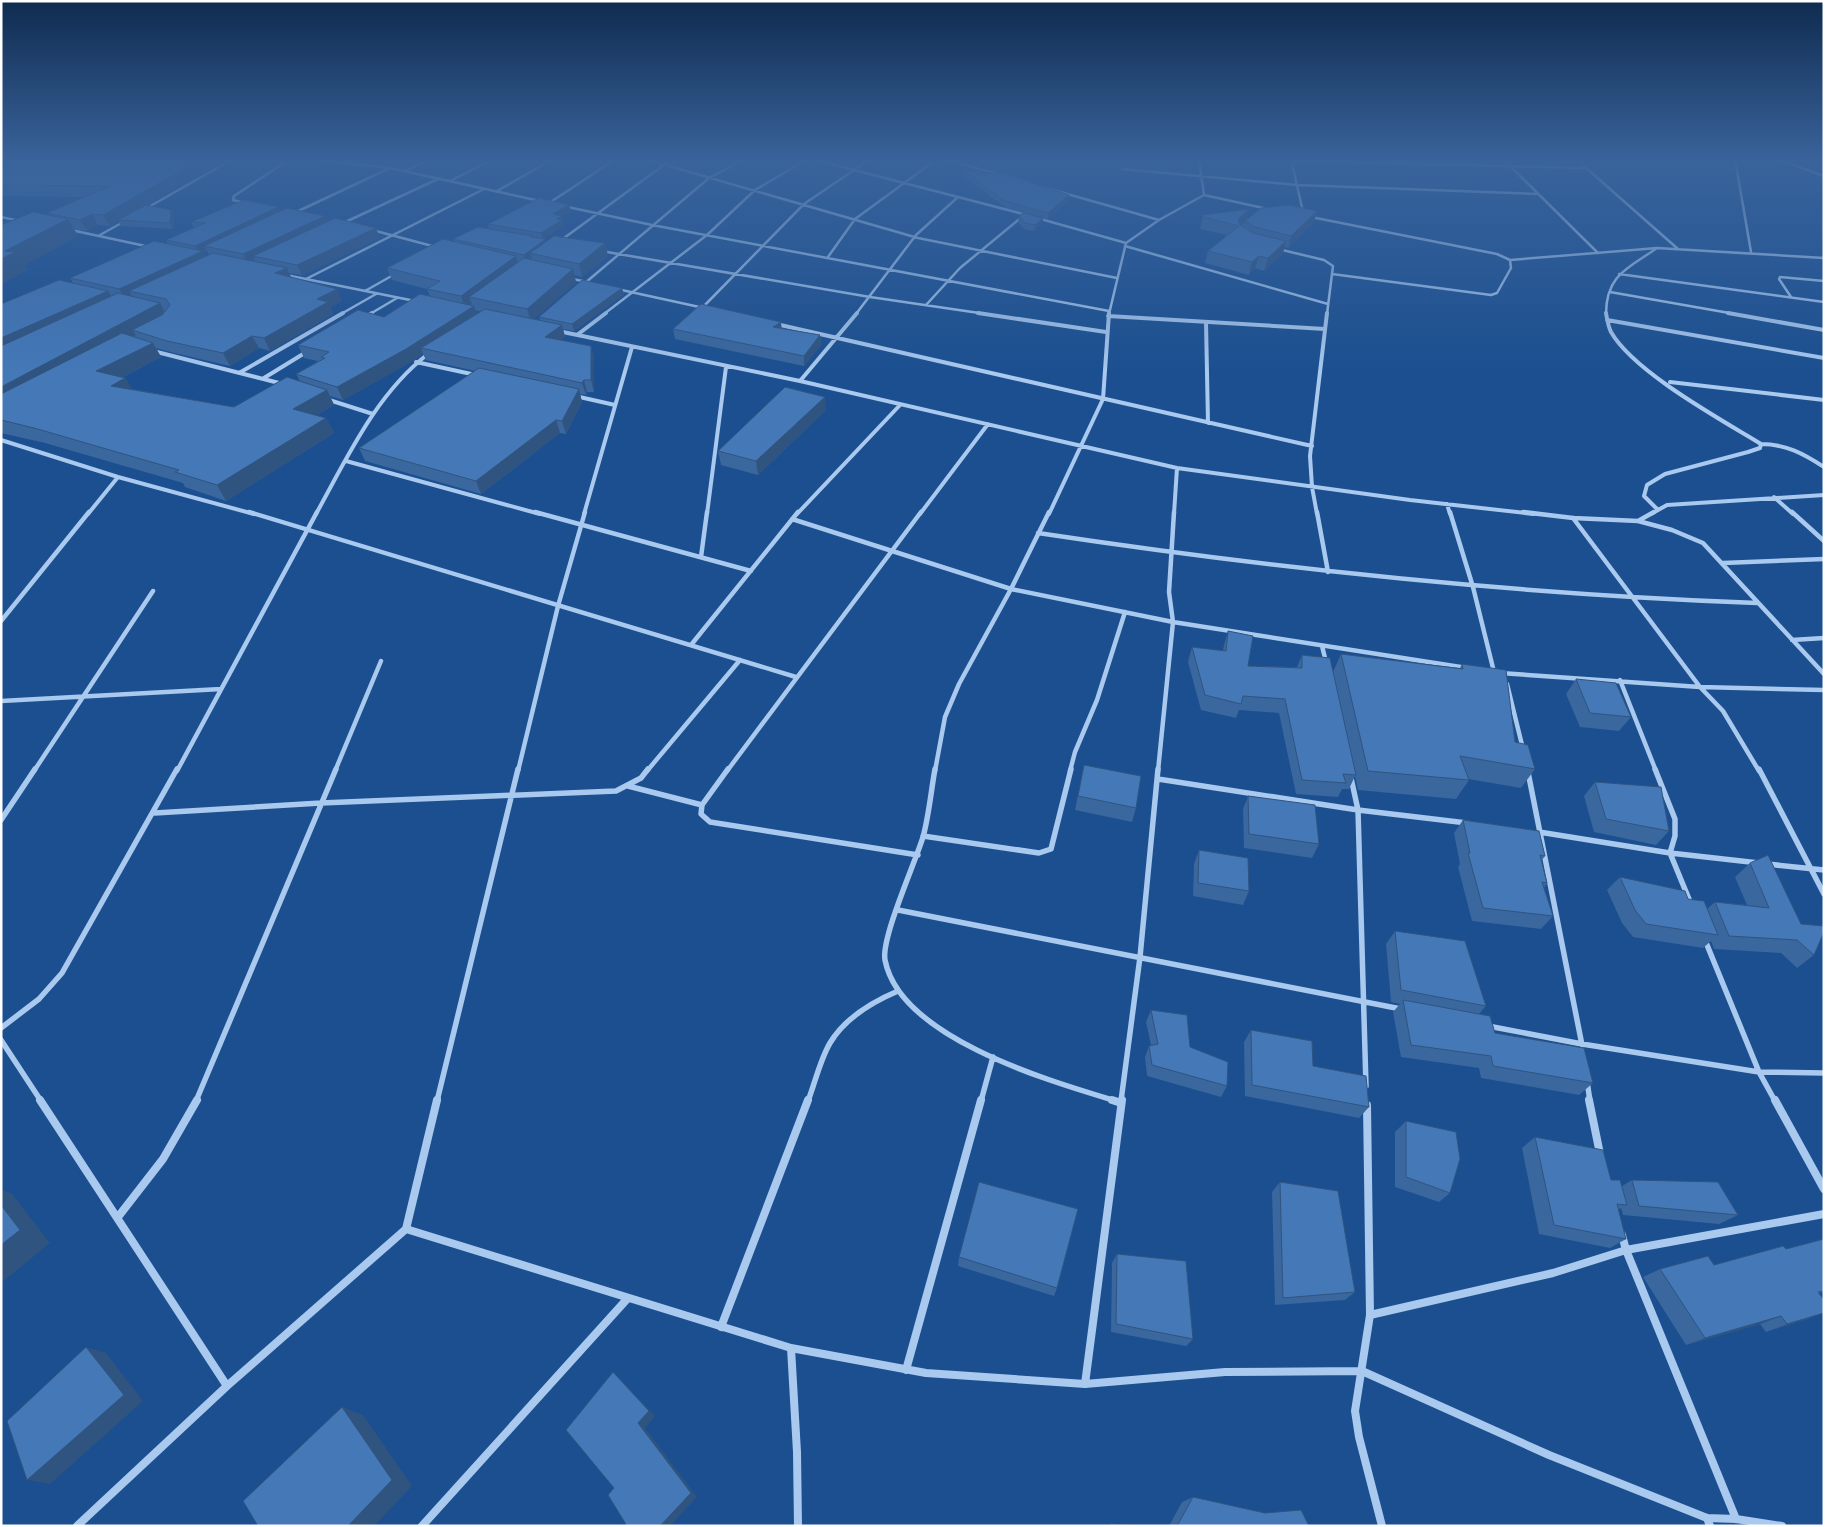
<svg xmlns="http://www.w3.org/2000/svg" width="1825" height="1527" viewBox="0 0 1825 1527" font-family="Poppins,sans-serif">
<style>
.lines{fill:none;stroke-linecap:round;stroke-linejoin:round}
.street-far4{stroke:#a9c9ee;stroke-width:2.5}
.street-far3{stroke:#a9c9ee;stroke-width:4}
.street-far2{stroke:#a9c9ee;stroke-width:4.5}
.street-far1{stroke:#a9c9ee;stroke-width:5.5}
.street{stroke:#a9c9ee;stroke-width:8}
.wall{fill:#3a679d;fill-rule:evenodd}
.shaded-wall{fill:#305480}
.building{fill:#4478b7;stroke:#305480}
</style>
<rect width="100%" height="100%" fill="#1b4f8f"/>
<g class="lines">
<path class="street-far4" d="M 307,159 L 390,168 L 540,201
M 645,159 L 918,238 L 1117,278
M 812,159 L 1027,215
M 944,159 L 1001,175
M 1199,159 L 1204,195
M 1291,159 L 1303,212
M 1503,159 L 1598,253
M 1576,159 L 1678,249
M 1735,159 L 1751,252
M 1777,159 L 1824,176
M 35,161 L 104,161
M 1292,161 L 1586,168
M 1122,169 L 1298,185 L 1538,194
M 405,171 L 429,159
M 452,180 L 493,159
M 1046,188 L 1159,220
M 497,191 L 553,159
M 246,203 L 233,200 L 234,196 L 290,159
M 549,203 L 616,159
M 563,206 L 652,225 L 1109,311
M 145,209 L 233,159
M 294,213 L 390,168
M 1,217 L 20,221
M 1311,217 L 1497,254 L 1510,260 L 1511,268 L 1497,293 L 1491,295 L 1332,274
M 1037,218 L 1126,243 L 1109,314
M 341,224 L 440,178
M 71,230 L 150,247
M 372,230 L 436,247
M 100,235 L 125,221
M 560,241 L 665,164 L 682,159
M 1126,243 L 1159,220 L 1204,195 L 1268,209
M 1125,246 L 1328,304
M 1278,249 L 1324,260 L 1333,266 L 1327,314
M 601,251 L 870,297 L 986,314
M 828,257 L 855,219 L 937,159
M 1510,260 L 1657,248 L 1824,258
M 1619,274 L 1824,302
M 286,275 L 415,301
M 568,278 L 587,282
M 306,279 L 484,189
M 585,283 L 709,178 L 745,159
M 617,289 L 704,308
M 365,291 L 395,274
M 1610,292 L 1735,314
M 1791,297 L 1779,279 L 1780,277 L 1824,281
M 926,305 L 960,268 L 1023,216
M 702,308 L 804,204 L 870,159
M 341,314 L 376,294
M 370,314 L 397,298
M 604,314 L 707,235 L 755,190 L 808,159
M 856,314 L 916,235 L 958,197
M 1606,314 C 1606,274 1629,268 1657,248"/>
<path class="street-far3" d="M 978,313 L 1106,332
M 1606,313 C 1607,319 1608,326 1611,332 C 1634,372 1720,419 1761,444 L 1760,448 L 1748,452 L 1665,474 L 1647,485 L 1644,496 L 1658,510
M 1728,313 L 1824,330
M 367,316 L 372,313
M 1108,316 L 1325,329
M 1607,320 L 1824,358
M 1206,322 L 1208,423
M 776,324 L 1312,446
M 558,331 L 800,381 L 1177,468 L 1410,500 L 1534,514
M 577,335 L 606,313
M 153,351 L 283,384
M 416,362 L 476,375
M 239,373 L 343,313
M 264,378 L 308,351
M 800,381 L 857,313
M 1670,382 L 1824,400
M 575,396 L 615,405
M 326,399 L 373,414
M 1,440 L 118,477 L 254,514
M 1761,444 C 1786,444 1804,454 1824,467
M 346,461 L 540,514
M 1774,497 L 1793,514
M 1447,504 L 1450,514
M 88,514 L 118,477
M 316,514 C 347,458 376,394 428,354
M 584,514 L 632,347
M 707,514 L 726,367
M 797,514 L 900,405
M 920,514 L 988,424
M 1049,514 L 1103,399 L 1109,313
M 1174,514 L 1177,468
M 1317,514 L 1312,487 L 1310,456 L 1327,313
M 1651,514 L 1667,505 L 1824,495"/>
<path class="street-far2" d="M 249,512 L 796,677
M 535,512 L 751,571
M 1317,512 L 1328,572
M 1450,512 L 1473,587 L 1494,672
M 1523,512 L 1573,518 L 1638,521 L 1672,530 L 1703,543 L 1824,674
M 1792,512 L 1824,541
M 1573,518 L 1700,687 L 1723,711 L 1759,771
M 792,519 L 1011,589 L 1173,622 L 1467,668
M 1638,521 L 1654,512
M 1038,533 C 1277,569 1516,594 1757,603
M 701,557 L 707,512
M 1723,563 L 1824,559
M 1,621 L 89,512
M 1792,640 L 1824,638
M 691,645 L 798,512
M 1322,646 L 1326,662
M 1500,673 L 1700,687 L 1824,690
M 1620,680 L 1656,771
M 1507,684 L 1523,749
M 1,701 L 221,689
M 34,771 L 153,591
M 177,771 L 317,512
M 335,771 L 381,661
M 518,771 L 558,606 L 585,512
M 647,771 L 740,660
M 727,771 L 921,512
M 935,771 L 945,717 L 959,684 L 1011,589 L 1049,512
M 1070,771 L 1075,752 L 1097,700 L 1125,612
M 1158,771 L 1173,622 L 1169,592 L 1174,512"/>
<path class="street-far1" d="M 728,769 L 702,805 L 701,814 L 710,822 L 918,855
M 935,769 C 931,791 929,815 923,837 C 915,863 881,938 885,960 C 900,1038 1050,1081 1116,1101
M 1655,769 L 1675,819 L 1675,836 L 1670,853 L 1691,904
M 1759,769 L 1824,894
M 1528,772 L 1582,1045
M 1351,778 L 1358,810 L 1366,1086
M 1158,779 L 1358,810 L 1467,823
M 628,786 L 702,805
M 155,813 L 321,803 L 616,791 L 641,778 L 648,769
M 1,820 L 35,769
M 1539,832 L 1670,853 L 1759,863
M 923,836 L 1039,853 L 1051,849 L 1071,769
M 1767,864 L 1824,870
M 898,910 L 1401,1009
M 1705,940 L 1759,1072 L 1775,1101
M 1488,1026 L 1582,1044 L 1759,1072 L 1824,1073
M 1,1028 L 39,999 L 62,973 L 177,769
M 1,1040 L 41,1101
M 1587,1081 L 1590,1101
M 196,1101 L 336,769
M 437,1101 L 518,769
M 808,1101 C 815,1083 820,1060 830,1043 C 845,1018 872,1002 898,991
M 981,1101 L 993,1057
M 1121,1101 L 1140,957 L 1158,769"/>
<path class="street" d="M 40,1100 L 227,1386
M 1112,1100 L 1121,1103
M 1589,1100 L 1600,1154
M 1775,1100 L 1824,1189
M 1367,1105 L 1370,1315 L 1355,1411 L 1359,1437 L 1382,1526
M 118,1217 L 163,1159 L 197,1100
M 406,1229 L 791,1348 L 926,1373 L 1085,1384 L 1225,1372 L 1362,1371 L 1549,1455 L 1707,1518 L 1736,1519 L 1782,1526
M 1622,1235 L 1626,1250 L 1736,1519
M 1370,1315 L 1553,1273 L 1626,1250 L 1824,1214
M 721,1327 L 808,1100
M 791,1348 L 797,1452 L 798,1526
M 906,1370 L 981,1100
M 1085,1384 L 1122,1100
M 1707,1518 L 1710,1526
M 77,1526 L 227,1386 L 406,1229 L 437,1100
M 422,1526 L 628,1298"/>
</g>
<path class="wall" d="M 1,160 L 94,162 L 218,163 L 146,205 L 171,210 L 174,216 L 173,229 L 121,226 L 118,221 L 110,226 L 98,225 L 87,231 L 74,229 L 78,236 L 24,265 L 27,270 L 1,284 L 1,225 L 48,215 L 47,213 L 86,197 L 1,196 Z
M 963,170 L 1068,201 L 1048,219 L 1005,207 L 963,176 Z
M 569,205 L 571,211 L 562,216 L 564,222 L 563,222 L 564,226 L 543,239 L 546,239 L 546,241 L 605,243 L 608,256 L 582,277 L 574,275 L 576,282 L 534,319 L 540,320 L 539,317 L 624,294 L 574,331 L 563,329 L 565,337 L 561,340 L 591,346 L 594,358 L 594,392 L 587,392 L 586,395 L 580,394 L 582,402 L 566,434 L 560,433 L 481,494 L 365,461 L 359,448 L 475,371 L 426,360 L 423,354 L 411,362 L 343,400 L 330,396 L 334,405 L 317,415 L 326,418 L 334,433 L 226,501 L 185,487 L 183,483 L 45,443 L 1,433 L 1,304 L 73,283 L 70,278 L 168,244 L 166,240 L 194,228 L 191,222 L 280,211 L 328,222 L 380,238 L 302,275 L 289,273 L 291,277 L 342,301 L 330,307 L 333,314 L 270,351 L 259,348 L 230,366 L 174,353 L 156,348 L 161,357 L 123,377 L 125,378 L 132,389 L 234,407 L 300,381 L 296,374 L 318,361 L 304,358 L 298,345 L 384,317 L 430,296 L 427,289 L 392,280 L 387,268 L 454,242 L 453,239 L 489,229 L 488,224 ZM 207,251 L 209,255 L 206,256 L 204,252 ZM 475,310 L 481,312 L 477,314 Z
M 1317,211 L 1314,222 L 1288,248 L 1284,247 L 1283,253 L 1264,271 L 1255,268 L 1249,275 L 1205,263 L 1208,251 L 1227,235 L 1200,229 L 1203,215 L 1247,219 Z
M 1019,216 L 1043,218 L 1042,224 L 1034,231 L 1024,229 L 1018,222 Z
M 781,322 L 781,328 L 820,335 L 821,345 L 804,366 L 675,339 L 673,329 Z
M 826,410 L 758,475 L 721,465 L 718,451 Z
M 1228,631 L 1248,666 L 1297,667 L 1302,655 L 1333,672 L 1341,654 L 1460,668 L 1462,664 L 1515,742 L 1535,769 L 1521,788 L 1468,779 L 1469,780 L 1456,799 L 1358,790 L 1355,776 L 1349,789 L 1342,789 L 1338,797 L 1296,794 L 1279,713 L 1239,710 L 1236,718 L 1201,710 L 1188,662 L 1192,647 L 1223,651 L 1224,645 Z
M 1576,679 L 1631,717 L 1619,731 L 1580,727 L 1566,694 Z
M 1084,765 L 1136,808 L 1132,822 L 1075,810 Z
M 1595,782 L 1669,831 L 1656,845 L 1594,832 L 1584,796 Z
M 1248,796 L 1319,844 L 1312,858 L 1244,848 L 1243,809 Z
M 1463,820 L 1545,856 L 1541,861 L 1547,883 L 1544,888 L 1553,916 L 1541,929 L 1472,921 L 1458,867 L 1460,864 L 1454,833 Z
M 1199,850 L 1249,891 L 1243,905 L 1193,896 L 1194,864 Z
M 1750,863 L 1814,955 L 1797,968 L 1781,953 L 1714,949 L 1711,941 L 1703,948 L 1633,937 L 1622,923 L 1607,890 L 1620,877 L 1707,909 L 1715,902 L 1747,905 L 1735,877 Z
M 1395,931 L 1486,1006 L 1479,1014 L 1495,1033 L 1593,1083 L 1579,1095 L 1481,1078 L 1479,1068 L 1401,1057 L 1393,1012 L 1400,1004 L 1391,1002 L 1386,944 Z
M 1151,1010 L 1190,1047 L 1227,1086 L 1221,1097 L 1147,1076 L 1145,1057 L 1149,1046 L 1151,1045 L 1146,1022 Z
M 1251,1030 L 1313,1066 L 1369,1107 L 1359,1118 L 1245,1096 L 1244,1042 Z
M 1406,1121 L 1450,1193 L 1439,1202 L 1395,1187 L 1395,1132 Z
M 1535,1137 L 1622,1186 L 1632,1180 L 1738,1215 L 1719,1224 L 1623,1215 L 1621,1208 L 1618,1210 L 1626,1239 L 1610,1248 L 1539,1234 L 1522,1148 Z
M 1280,1182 L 1355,1292 L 1345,1300 L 1275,1305 L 1272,1192 Z
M 1824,1239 L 1824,1292 L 1819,1293 L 1810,1318 L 1766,1332 L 1760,1324 L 1686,1345 L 1643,1277 L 1660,1269 L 1714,1265 L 1786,1249 Z
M 1117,1254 L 1193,1339 L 1186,1346 L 1111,1332 L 1112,1263 Z
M 959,1257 L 1057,1288 L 1054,1296 L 958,1266 Z
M 1193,1497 L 1309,1526 L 1169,1526 L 1182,1502 Z"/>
<path class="shaded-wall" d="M 202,159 L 216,159 L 218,163 L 110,226 L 103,215 Z
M 1069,195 L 1068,201 L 1048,219 L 1048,213 Z
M 569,205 L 571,211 L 555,220 L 553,214 Z
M 278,207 L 282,216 L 204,246 L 207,251 L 204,252 L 209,263 L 129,291 L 133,298 L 126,301 L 119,289 L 199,253 L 195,246 Z
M 1249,209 L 1247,221 L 1245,221 L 1244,223 L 1238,228 L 1238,219 Z
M 171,210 L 174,216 L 173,229 L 170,223 Z
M 1317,211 L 1314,222 L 1288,248 L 1291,236 Z
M 92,214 L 98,225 L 87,231 L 80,220 Z
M 325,216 L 330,226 L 253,256 L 255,261 L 248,264 L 243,254 Z
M 562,216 L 564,222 L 563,222 L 564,226 L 543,239 L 541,233 L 557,219 Z
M 1043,218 L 1042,224 L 1034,231 L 1035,225 Z
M 68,219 L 78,236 L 24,265 L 27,270 L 1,284 L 1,259 L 5,251 Z
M 376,228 L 380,238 L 302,275 L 297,265 Z
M 546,239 L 548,247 L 530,253 L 532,259 L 526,264 L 524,255 Z
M 1286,241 L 1283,253 L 1264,271 L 1268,258 Z
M 605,243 L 608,256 L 582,277 L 579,264 Z
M 516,256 L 519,268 L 469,297 L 472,304 L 465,309 L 461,296 Z
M 1259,256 L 1255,268 L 1249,275 L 1252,262 Z
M 287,268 L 292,280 L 275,273 Z
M 573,269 L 576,282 L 531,322 L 527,309 Z
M 622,288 L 624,294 L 574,331 L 572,324 Z
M 337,289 L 342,301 L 330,307 L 333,314 L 270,351 L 264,338 L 317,299 Z
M 108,291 L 117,305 L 1,358 L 1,338 Z
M 160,303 L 168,318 L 132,330 L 136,335 L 1,408 L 1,387 Z
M 474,306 L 478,319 L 421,348 L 423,354 L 411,362 L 343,400 L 337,387 Z
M 781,322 L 782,332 L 773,327 Z
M 562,325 L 565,337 L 548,349 L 545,337 Z
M 820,335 L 821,345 L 804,366 L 804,356 Z
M 252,336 L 259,348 L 230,366 L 223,353 Z
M 153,343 L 161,357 L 105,386 L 96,371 Z
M 591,346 L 594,358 L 594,392 L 591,380 Z
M 125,378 L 135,393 L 111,386 Z
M 584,380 L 587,392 L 586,395 L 582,383 Z
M 579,389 L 582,402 L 566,434 L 562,421 Z
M 327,390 L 334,405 L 301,424 L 293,409 Z
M 825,397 L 826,410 L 758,475 L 756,461 Z
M 326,418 L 334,433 L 226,501 L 217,485 Z
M 556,420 L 560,433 L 481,494 L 476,481 Z
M 1,1189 L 12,1194 L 50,1243 L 1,1283 Z
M 1824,1314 L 1810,1318 L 1766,1332 L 1787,1324 Z
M 1781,1316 L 1760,1324 L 1686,1345 L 1705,1338 Z
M 86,1347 L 106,1353 L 143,1401 L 50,1484 L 27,1480 Z
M 613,1372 L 620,1379 L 655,1416 L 645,1428 L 697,1497 L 670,1526 L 660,1526 L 638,1423 Z
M 342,1407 L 363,1415 L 412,1486 L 374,1526 L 348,1526 Z"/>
<path class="building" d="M 102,159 L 202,159 L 103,215 L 92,214 L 80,220 L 47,213 L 111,186 L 1,185 L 1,160 L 3,160 L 94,162 Z
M 963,170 L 1007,174 L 1069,195 L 1048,213 L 1005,201 Z
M 539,198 L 569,205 L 553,214 L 562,216 L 557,219 L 562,220 L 541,233 L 488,224 Z
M 244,200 L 278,207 L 195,246 L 166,240 L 205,223 L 191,222 Z
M 146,205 L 171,210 L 170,223 L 118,220 Z
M 1289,205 L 1317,211 L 1291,236 L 1255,227 L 1245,221 L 1261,208 Z
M 287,208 L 325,216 L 243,254 L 204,246 Z
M 1249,209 L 1238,219 L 1240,225 L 1253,233 L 1286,241 L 1268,258 L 1259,256 L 1252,262 L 1208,251 L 1239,226 L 1203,217 L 1203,215 Z
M 33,212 L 68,219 L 5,251 L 15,252 L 1,259 L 1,225 Z
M 1023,213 L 1043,218 L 1035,225 L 1025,223 L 1019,216 Z
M 335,218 L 376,228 L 297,265 L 253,256 Z
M 478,227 L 533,236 L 531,237 L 546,239 L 524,255 L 453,239 Z
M 554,236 L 605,243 L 579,264 L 530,253 Z
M 443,239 L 516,256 L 461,296 L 427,289 L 440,281 L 387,268 Z
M 154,241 L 203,251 L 119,289 L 70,278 Z
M 213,253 L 287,268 L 275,273 L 337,289 L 317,299 L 328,302 L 264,338 L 252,336 L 223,353 L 167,341 L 132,330 L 162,315 L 170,305 L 166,299 L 129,291 Z
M 524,258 L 573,269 L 527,309 L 469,297 Z
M 59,280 L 108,291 L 1,338 L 1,304 Z
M 582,280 L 622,288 L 572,324 L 539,317 Z
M 118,293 L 160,303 L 1,387 L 1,346 Z
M 420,294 L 474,306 L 406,349 L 337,387 L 296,374 L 325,358 L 321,357 L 329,352 L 298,345 L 358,310 L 384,317 Z
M 701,304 L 781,322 L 773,327 L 820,335 L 804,356 L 673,329 Z
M 485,309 L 562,325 L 545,337 L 591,346 L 591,380 L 584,380 L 582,383 L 421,348 Z
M 122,333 L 153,343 L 96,371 L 125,378 L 111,386 L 234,407 L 287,377 L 327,390 L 293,409 L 326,418 L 217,485 L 175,472 L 179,470 L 34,428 L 1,420 L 1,394 Z
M 479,368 L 579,389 L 562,421 L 556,420 L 476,481 L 359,448 Z
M 785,387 L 825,397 L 756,461 L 718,451 Z
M 1228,631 L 1253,636 L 1248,666 L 1302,668 L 1302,655 L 1330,658 L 1356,775 L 1343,774 L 1346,783 L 1302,780 L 1285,699 L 1243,696 L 1241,704 L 1205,695 L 1192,647 L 1226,651 Z
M 1341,654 L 1463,669 L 1462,664 L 1506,670 L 1515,742 L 1528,745 L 1535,769 L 1460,756 L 1469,780 L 1368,771 Z
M 1576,679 L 1616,683 L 1631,717 L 1590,713 Z
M 1084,765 L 1141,776 L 1136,808 L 1078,796 Z
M 1595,782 L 1661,787 L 1669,831 L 1606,819 Z
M 1248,796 L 1315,805 L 1319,844 L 1249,834 Z
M 1463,820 L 1539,831 L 1545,856 L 1540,855 L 1547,883 L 1542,882 L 1553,916 L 1483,908 L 1468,853 L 1470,853 Z
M 1199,850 L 1248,858 L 1249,891 L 1198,883 Z
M 1768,855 L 1801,924 L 1824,926 L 1824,932 L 1814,955 L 1797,940 L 1729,936 L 1715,902 L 1769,908 L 1750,863 Z
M 1620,877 L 1685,891 L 1688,899 L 1704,901 L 1718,935 L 1646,924 L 1635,910 Z
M 1395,931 L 1465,941 L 1486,1006 L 1401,990 Z
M 1403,1000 L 1490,1016 L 1495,1033 L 1584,1048 L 1593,1083 L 1493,1066 L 1491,1056 L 1411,1045 Z
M 1151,1010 L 1187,1015 L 1190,1047 L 1228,1062 L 1227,1086 L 1152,1065 L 1149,1046 L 1158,1044 Z
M 1251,1030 L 1312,1041 L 1313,1066 L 1366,1076 L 1369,1107 L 1252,1085 Z
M 1406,1121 L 1456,1132 L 1460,1159 L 1450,1193 L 1406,1177 Z
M 1535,1137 L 1603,1150 L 1611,1180 L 1620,1180 L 1627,1205 L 1617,1204 L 1626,1239 L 1554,1225 Z
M 1632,1180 L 1718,1182 L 1738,1215 L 1639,1206 Z
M 979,1182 L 1078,1209 L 1057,1288 L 959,1257 Z
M 1280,1182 L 1338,1191 L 1355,1292 L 1283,1298 Z
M 1,1205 L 20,1230 L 1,1245 Z
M 1824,1239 L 1824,1291 L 1818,1292 L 1824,1300 L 1824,1313 L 1787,1324 L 1781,1316 L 1705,1338 L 1660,1269 L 1708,1256 L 1714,1265 L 1783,1246 L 1786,1249 Z
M 1117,1254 L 1186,1261 L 1193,1339 L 1116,1324 Z
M 86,1347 L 124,1395 L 27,1480 L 7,1421 Z
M 613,1372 L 649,1411 L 638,1423 L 691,1493 L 660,1526 L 627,1526 L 608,1495 L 614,1488 L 566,1430 Z
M 342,1407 L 392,1480 L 348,1526 L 258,1526 L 243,1501 Z
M 1193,1497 L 1265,1513 L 1301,1510 L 1309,1526 L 1177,1526 Z
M 1110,1524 L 1150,1526 L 1110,1526 Z"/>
<linearGradient id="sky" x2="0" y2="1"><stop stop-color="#0f2b4f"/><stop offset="0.43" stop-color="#39639b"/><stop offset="1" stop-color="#39639b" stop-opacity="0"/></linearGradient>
<rect width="1825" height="373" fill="url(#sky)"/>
<rect width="1825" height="1527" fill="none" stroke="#ffffff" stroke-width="5"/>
</svg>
